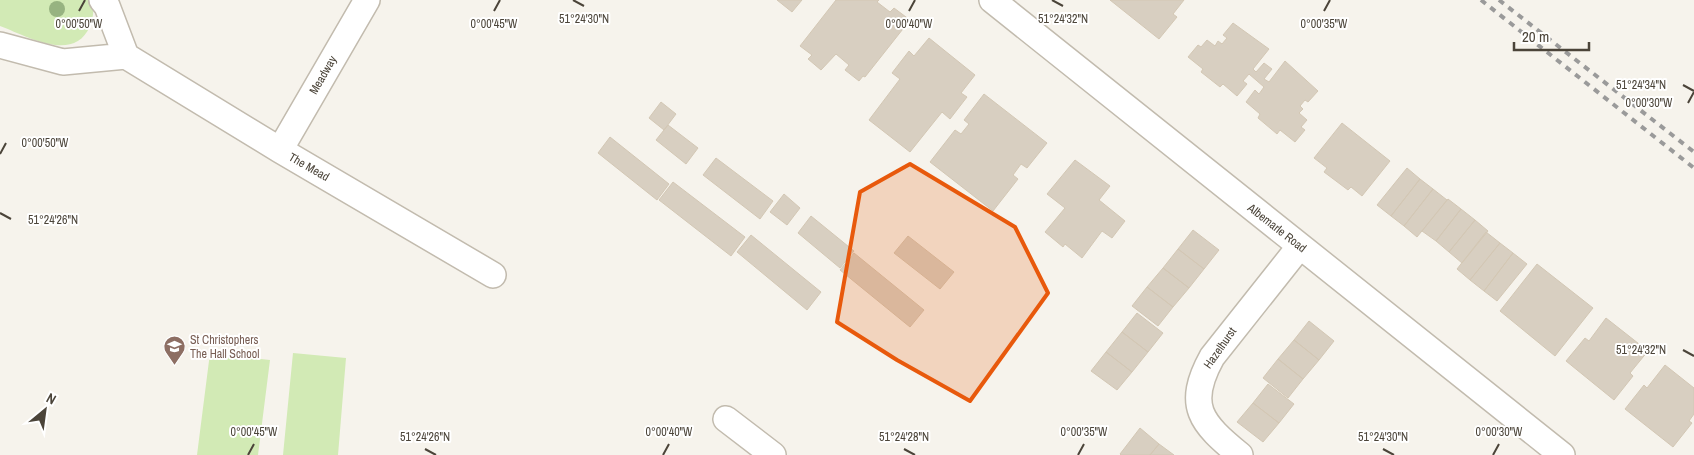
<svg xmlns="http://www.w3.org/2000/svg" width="1694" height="455" viewBox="0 0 1694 455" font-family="'Archivo Narrow',sans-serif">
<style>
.green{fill:#d2eab5}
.building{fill:#d8cfc1;stroke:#d3c7b4}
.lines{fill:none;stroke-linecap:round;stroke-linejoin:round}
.minor-casing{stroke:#c2bbae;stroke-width:28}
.minor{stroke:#fff;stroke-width:25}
.rail{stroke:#9a9a9a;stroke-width:4;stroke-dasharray:6 6;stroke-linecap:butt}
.tree{fill:#97b381}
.marked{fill:#e8590c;fill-opacity:0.2;stroke:#e8590c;stroke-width:4;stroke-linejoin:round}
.ticks{fill:none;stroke:#4b4439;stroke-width:2}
.labels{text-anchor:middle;stroke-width:4;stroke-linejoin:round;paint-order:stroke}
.street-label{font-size:12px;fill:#4b4439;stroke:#fff}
.education-label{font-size:12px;fill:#785e54;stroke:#fff;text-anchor:start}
.ticks-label{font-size:12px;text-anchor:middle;fill:#4b4439;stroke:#fff;stroke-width:4;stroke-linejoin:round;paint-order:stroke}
</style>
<rect width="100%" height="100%" fill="#f6f3ec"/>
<path class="green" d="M 0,0 L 91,0 C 95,9 93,18 90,26 C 74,64 27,36 0,26 Z
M 210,353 L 270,360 L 258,455 L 197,455 Z
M 293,353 L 346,358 L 338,455 L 283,455 Z"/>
<path class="building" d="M 777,0 L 802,0 L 792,12 Z
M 836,0 L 879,0 L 877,2 L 890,12 L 894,8 L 910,20 L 865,77 L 863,76 L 859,81 L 845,70 L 849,65 L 836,54 L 821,70 L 808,59 L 812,55 L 800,46 Z
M 1110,0 L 1184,0 L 1173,14 L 1177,17 L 1159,39 Z
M 1233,23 L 1269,49 L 1253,69 L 1256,72 L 1264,63 L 1272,69 L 1264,79 L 1269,82 L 1285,61 L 1318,91 L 1308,102 L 1305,100 L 1300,106 L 1303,109 L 1299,113 L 1307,120 L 1301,127 L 1305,130 L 1295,142 L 1280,130 L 1277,134 L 1258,118 L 1260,114 L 1246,102 L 1255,90 L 1259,94 L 1264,87 L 1249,74 L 1243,81 L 1247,84 L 1237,96 L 1223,84 L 1220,87 L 1201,72 L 1203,69 L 1188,57 L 1198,45 L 1201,47 L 1207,40 L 1215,46 L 1218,41 L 1222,44 L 1227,38 L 1223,35 Z
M 929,38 L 975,75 L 961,93 L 967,97 L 950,119 L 942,112 L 910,152 L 869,120 L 900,79 L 892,73 L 909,51 L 914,56 Z
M 984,94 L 1047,143 L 1027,168 L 1021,164 L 1013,175 L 1018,179 L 993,211 L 930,162 L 955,130 L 961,134 L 969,124 L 964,120 Z
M 661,102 L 676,114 L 664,130 L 649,118 Z
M 1342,123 L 1390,161 L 1362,196 L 1351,187 L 1348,190 L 1324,172 L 1327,168 L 1314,158 Z
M 668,125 L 698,148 L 686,164 L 656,140 Z
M 610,137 L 669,184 L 657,200 L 598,153 Z
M 716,158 L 773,201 L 760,219 L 703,175 Z
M 1075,160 L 1110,186 L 1099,200 L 1125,221 L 1112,238 L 1102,231 L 1082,258 L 1065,244 L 1063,247 L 1045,232 L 1065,208 L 1047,194 Z
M 1407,168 L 1420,179 L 1391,216 L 1377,205 Z
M 1420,179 L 1433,189 L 1404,226 L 1391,216 Z
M 673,182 L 745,237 L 731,256 L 659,200 Z
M 1433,189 L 1447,200 L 1417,237 L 1404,226 Z
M 784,194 L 800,208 L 787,225 L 770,212 Z
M 1448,199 L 1461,209 L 1436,241 L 1422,231 Z
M 1461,209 L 1475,220 L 1449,252 L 1436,241 Z
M 811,216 L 854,251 L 840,268 L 798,233 Z
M 1475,220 L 1488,231 L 1462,263 L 1449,252 Z
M 1193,230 L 1219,250 L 1204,269 L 1178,249 Z
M 1486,232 L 1500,243 L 1470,280 L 1457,269 Z
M 751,235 L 821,292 L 807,310 L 737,252 Z
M 908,236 L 954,272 L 940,289 L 894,253 Z
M 1500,243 L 1513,253 L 1484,291 L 1470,280 Z
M 1178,249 L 1204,269 L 1189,288 L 1163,268 Z
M 854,253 L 924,310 L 910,327 L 840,270 Z
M 1513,253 L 1527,264 L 1497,301 L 1484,291 Z
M 1537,264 L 1593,308 L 1555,356 L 1500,311 Z
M 1163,268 L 1189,288 L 1173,307 L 1147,287 Z
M 1147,287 L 1173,307 L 1158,326 L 1132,306 Z
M 1137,313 L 1163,333 L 1148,352 L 1122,332 Z
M 1606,318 L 1648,351 L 1630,373 L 1633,376 L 1614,400 L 1566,361 L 1585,338 L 1589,341 Z
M 1309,321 L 1334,341 L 1319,360 L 1294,340 Z
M 1122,332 L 1148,352 L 1132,372 L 1106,352 Z
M 1294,340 L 1319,360 L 1303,379 L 1278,359 Z
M 1106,352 L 1132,372 L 1117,390 L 1091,371 Z
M 1278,359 L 1303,379 L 1288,398 L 1263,378 Z
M 1665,365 L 1694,388 L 1694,414 L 1689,421 L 1692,423 L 1673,447 L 1625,409 L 1644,385 L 1647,388 Z
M 1268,384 L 1294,404 L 1279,423 L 1253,403 Z
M 1253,403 L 1279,423 L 1263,442 L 1237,422 Z
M 1140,428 L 1159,444 L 1150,455 L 1121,455 L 1120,454 Z
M 1159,444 L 1174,455 L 1150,455 Z"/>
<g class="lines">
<defs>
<path id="minor" d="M 992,0 L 1562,455
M 0,45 L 63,62 L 126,56 L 107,6 L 102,0
M 126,56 L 280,150 L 493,275
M 280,150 L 367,0
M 726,419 L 773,455
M 1240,455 C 1201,423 1185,406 1212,357 L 1300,246"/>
</defs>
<use href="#minor" class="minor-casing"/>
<use href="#minor" class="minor"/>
<path class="rail" d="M 1481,0 L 1694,168
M 1499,0 L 1694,152"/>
</g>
<circle class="tree" cx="57" cy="9" r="8"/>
<path class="marked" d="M 910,164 L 1015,227 L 1048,293 L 970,401 L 897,360 L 837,322 L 860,192 Z"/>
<path class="ticks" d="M 573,0 L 584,6M 1052,0 L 1063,6M 79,11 L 85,0M 494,11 L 500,0M 909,11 L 915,0M 1324,11 L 1330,0M 1683,85 L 1694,91M 1688,103 L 1694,92M 0,154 L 6,143M 0,213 L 11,219M 1683,350 L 1694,356M 425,449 L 436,455M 904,449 L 915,455M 1383,449 L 1394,455M 248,455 L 254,444M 663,455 L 669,444M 1078,455 L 1084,444M 1493,455 L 1499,444"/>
<defs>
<symbol id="school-pin" viewBox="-11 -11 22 30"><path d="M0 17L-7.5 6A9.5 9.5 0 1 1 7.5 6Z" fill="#8d6e63" stroke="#fff"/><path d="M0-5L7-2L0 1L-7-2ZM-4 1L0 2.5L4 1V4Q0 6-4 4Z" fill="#fff"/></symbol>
</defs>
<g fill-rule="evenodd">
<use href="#school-pin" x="162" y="334" width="25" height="34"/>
</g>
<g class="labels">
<g class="street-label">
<text transform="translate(323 75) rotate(-60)" y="4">Meadway</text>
<text transform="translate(309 167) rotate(30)" y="4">The Mead</text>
<text transform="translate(1277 228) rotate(38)" y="4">Albemarle Road</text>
<text transform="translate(1220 348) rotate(-55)" y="4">Hazelhurst</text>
</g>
<g class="education-label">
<text x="190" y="344">St Christophers<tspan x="190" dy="14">The Hall School</tspan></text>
</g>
</g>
<g class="ticks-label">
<text x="584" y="23">51°24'30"N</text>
<text x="1063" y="23">51°24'32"N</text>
<text x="79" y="28">0°00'50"W</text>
<text x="494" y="28">0°00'45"W</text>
<text x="909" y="28">0°00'40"W</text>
<text x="1324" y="28">0°00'35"W</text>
<text x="1641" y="89">51°24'34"N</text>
<text x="1649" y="107">0°00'30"W</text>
<text x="45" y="147">0°00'50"W</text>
<text x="53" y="224">51°24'26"N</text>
<text x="1641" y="354">51°24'32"N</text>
<text x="254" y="436">0°00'45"W</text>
<text x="669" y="436">0°00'40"W</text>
<text x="1084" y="436">0°00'35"W</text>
<text x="1499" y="436">0°00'30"W</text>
<text x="425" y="441">51°24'26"N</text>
<text x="904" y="441">51°24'28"N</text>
<text x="1383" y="441">51°24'30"N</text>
</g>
<g transform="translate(45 410) rotate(29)" stroke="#ffffff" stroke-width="4" paint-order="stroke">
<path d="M0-4L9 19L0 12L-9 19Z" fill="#4b4439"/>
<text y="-8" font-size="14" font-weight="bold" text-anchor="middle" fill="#4b4439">N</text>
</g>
<path d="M1514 42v8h75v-8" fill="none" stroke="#4b4439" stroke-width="2.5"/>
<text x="1522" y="42" font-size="15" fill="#4b4439" stroke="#ffffff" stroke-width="4" paint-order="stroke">20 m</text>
</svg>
